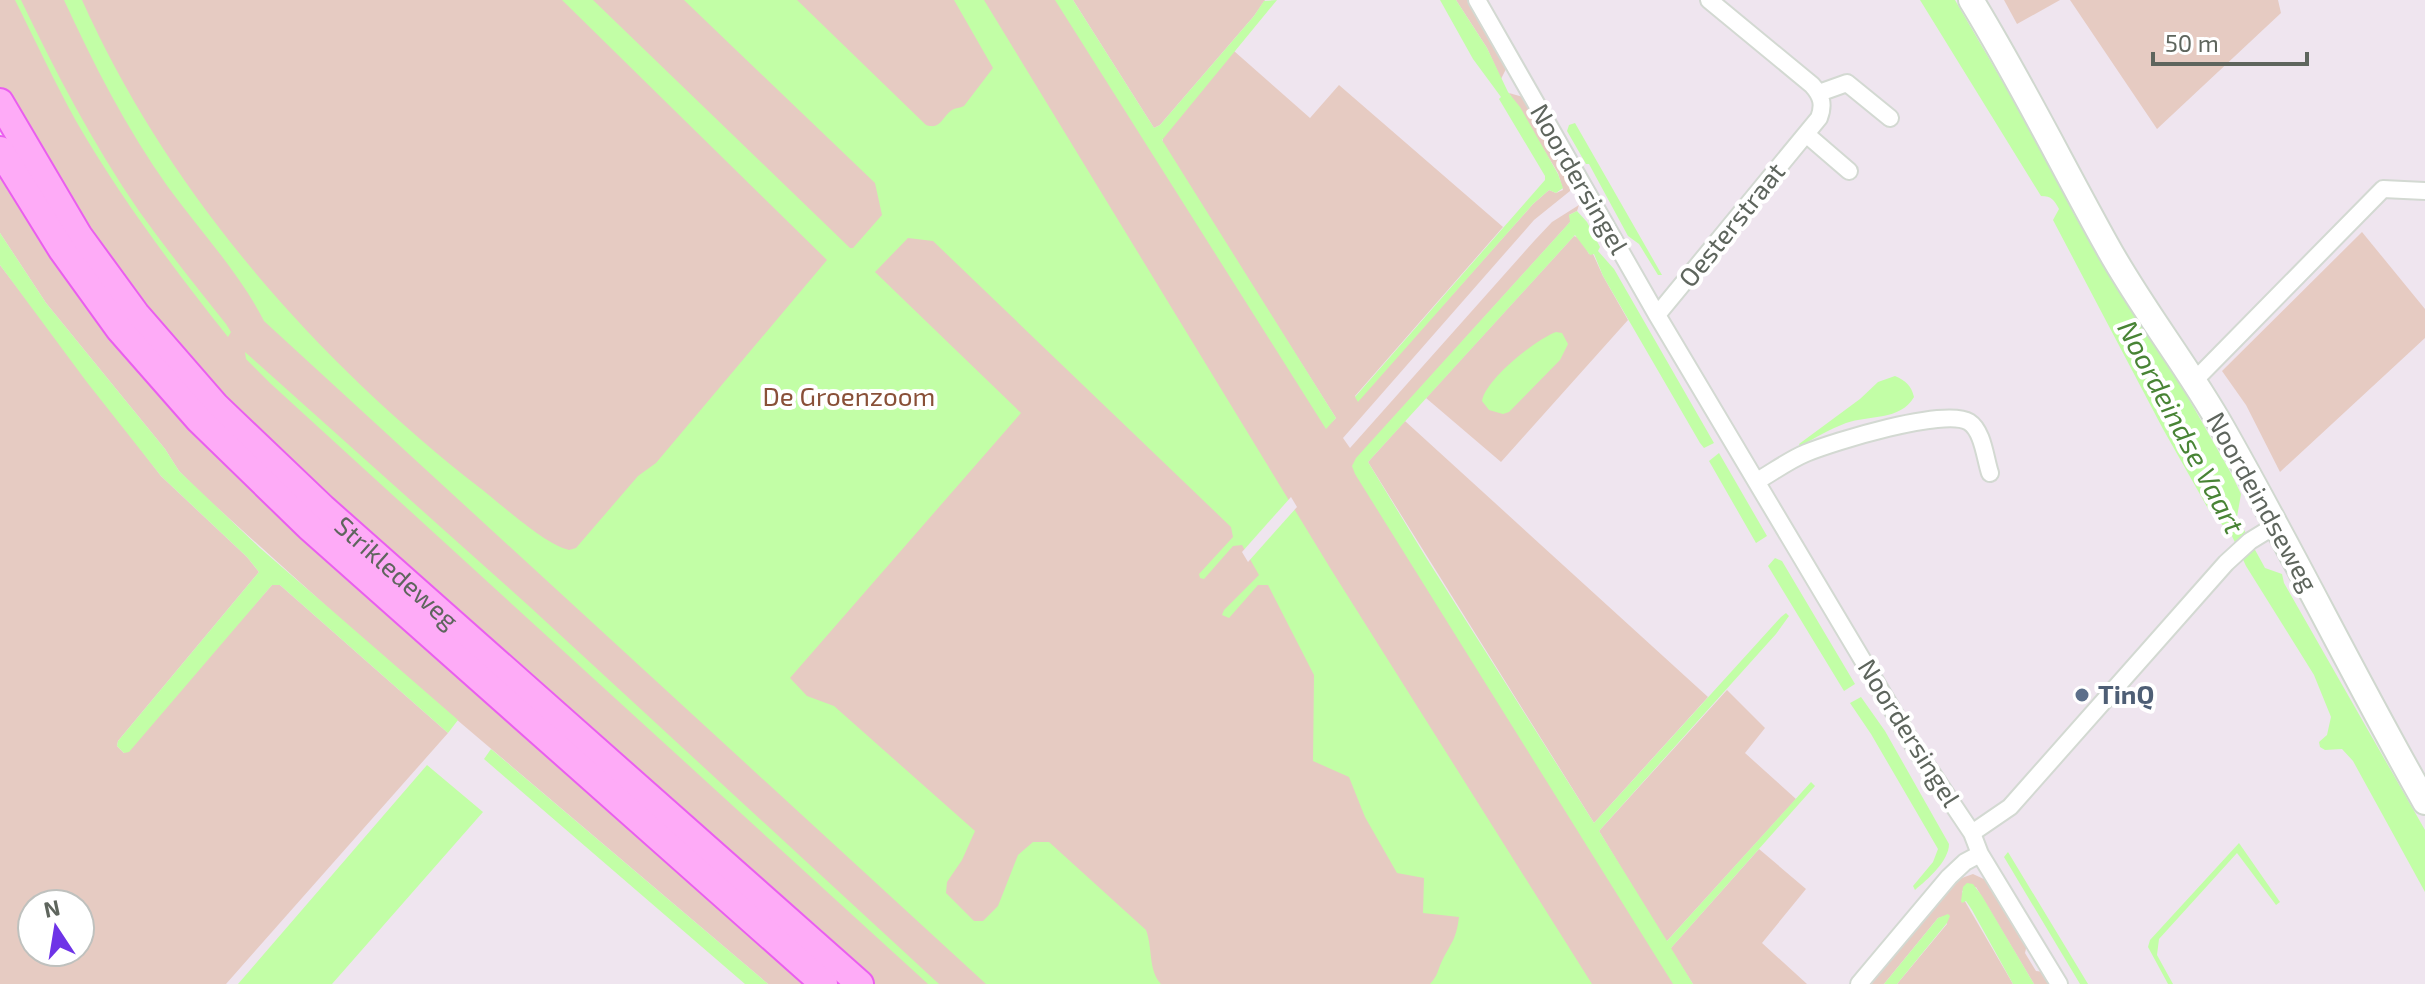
<svg xmlns="http://www.w3.org/2000/svg" width="2425" height="984" viewBox="0 0 2425 984" font-family="'Exo 2',sans-serif">
<style>
.green{fill:#e6cbc2;fill-rule:evenodd}
.water{fill:#c2fea6}
.pier{fill:#efe5ef}
.lines{fill:none;stroke-linecap:round;stroke-linejoin:round}
.street-casing{stroke:#d3d9d2;stroke-width:20}
.secondary-casing{stroke:#d0d8cf;stroke-width:28}
.primary-casing{stroke:#ea5eef;stroke-width:30}
.street{stroke:#fff;stroke-width:16}
.secondary{stroke:#fff;stroke-width:24}
.primary{stroke:#feabf7;stroke-width:26}
.service-dot{fill:#5c6f8a;stroke:#fff;stroke-width:3}
.labels{text-anchor:middle;stroke-width:8;stroke-linejoin:round;paint-order:stroke}
.street-label{font-size:26px;fill:#5e655d;stroke:#fff}
.park-label{font-size:26px;fill:#895038;stroke:#fff}
.service-label{font-size:26px;font-weight:bold;fill:#4e5e75;stroke:#fff;text-anchor:start}
.water-label{font-size:28px;font-style:italic;fill:#488435;stroke:#fff}
</style>
<rect width="100%" height="100%" fill="#efe5ef"/>
<path class="green" d="M 0,0 L 1060,0 L 1332,422 L 1336,418 L 1162,143 L 1163,137 L 1234,51 L 1310,118 L 1339,85 L 1503,227 L 1355,396 L 1358,401 L 1533,204 L 1549,190 L 1556,193 L 1563,190 L 1558,173 L 1509,93 L 1523,97 L 1572,182 L 1570,191 L 1534,220 L 1343,438 L 1350,448 L 1535,240 L 1552,222 L 1579,205 L 1577,211 L 1569,215 L 1571,221 L 1356,459 L 1680,984 L 873,984 C 833,935 787,898 734,864 L 286,465 L 143,310 L 16,118 L 0,87 Z
M 1073,0 L 1265,0 L 1254,16 L 1160,125 L 1154,128 Z
M 1456,0 L 1469,0 L 1508,65 L 1501,79 L 1487,48 Z
M 2004,0 L 2060,0 L 2017,24 Z
M 2070,0 L 2278,0 L 2281,13 L 2157,129 Z
M 0,161 L 19,194 L 816,984 L 768,984 L 376,651 L 201,493 L 179,471 L 165,449 L 46,303 L 0,233 Z
M 2362,232 L 2425,309 L 2425,338 L 2280,472 L 2246,405 L 2222,371 Z
M 1574,236 L 1581,239 L 1589,254 L 1593,254 L 1603,276 L 1628,320 L 1501,462 L 1426,398 Z
M 0,265 L 161,476 L 247,557 L 259,572 L 118,741 L 117,746 L 124,753 L 272,585 L 280,585 L 448,733 L 226,984 L 0,984 ZM 32,904 L 80,904 L 80,952 L 32,952 Z
M 1405,421 L 1708,697 L 1594,823 L 1368,462 Z
M 1727,690 L 1765,728 L 1745,753 L 1796,799 L 1666,942 L 1599,831 Z
M 1759,849 L 1806,889 L 1762,943 L 1807,984 L 1693,984 L 1670,949 Z
M 1973,874 L 1988,881 L 2027,944 L 2025,953 L 2036,971 L 2044,972 L 2051,984 L 2034,984 L 1976,887 L 1962,891 L 1963,898 L 2013,984 L 1897,984 L 1947,924 L 1945,916 L 1938,918 L 1884,984 L 1870,984 L 1950,887 L 1959,879 Z"/>
<path class="water" d="M 15,0 L 21,0 C 56,73 93,144 139,211 C 166,249 196,286 226,324 L 231,332 L 228,337 C 173,268 120,197 76,121 C 54,81 35,40 15,0 Z
M 64,0 L 82,0 C 169,194 314,358 480,488 C 501,504 545,545 569,550 L 576,548 L 638,476 L 656,463 L 827,260 L 562,0 L 593,0 L 850,248 L 853,248 L 882,215 L 875,183 L 684,0 L 797,0 L 926,125 C 941,130 941,118 952,110 C 955,108 960,108 964,106 L 993,68 L 954,0 L 984,0 L 1332,571 L 1592,984 L 1430,984 C 1439,974 1437,971 1442,961 C 1452,941 1456,940 1459,917 L 1423,913 L 1424,878 L 1397,873 L 1365,817 L 1349,777 L 1313,761 L 1314,675 L 1268,585 L 1258,585 L 1229,618 L 1222,615 L 1224,610 L 1259,575 L 1242,545 L 1233,546 L 1204,579 L 1200,578 L 1199,574 L 1233,537 L 1231,527 L 933,241 L 908,238 L 875,272 L 1021,413 L 790,678 L 807,696 L 834,706 L 975,831 L 962,860 L 947,882 L 946,893 L 974,921 L 983,921 L 998,906 L 1018,855 L 1033,842 L 1049,842 L 1146,930 C 1153,949 1148,970 1161,984 L 986,984 L 264,321 C 239,272 200,231 168,187 C 126,128 94,65 64,0 Z
M 1055,0 L 1073,0 L 1154,128 L 1160,125 L 1254,16 L 1264,1 L 1277,0 L 1162,140 L 1336,418 L 1326,429 Z
M 1440,0 L 1456,0 L 1487,48 L 1508,92 L 1520,107 L 1558,174 L 1563,188 L 1556,193 L 1549,190 L 1533,204 L 1358,402 L 1355,397 L 1545,180 L 1545,176 L 1499,99 L 1501,97 L 1473,59 Z
M 1920,0 L 1955,0 L 2033,134 L 2075,216 L 2131,310 L 2185,392 L 2232,475 L 2241,494 L 2237,517 L 2265,568 L 2282,574 L 2284,583 L 2425,830 L 2425,892 L 2353,761 L 2342,749 L 2325,750 L 2320,747 L 2319,742 L 2327,735 L 2331,717 L 2314,675 L 2246,566 L 2231,534 L 2210,512 L 2163,429 L 2053,220 L 2059,209 C 2054,200 2052,196 2041,196 Z
M 1575,123 L 1662,275 L 1658,275 L 1639,244 L 1628,236 L 1589,164 L 1586,164 L 1567,131 L 1569,125 Z
M 1577,211 L 1587,222 L 1600,247 L 1598,251 L 1614,269 L 1714,443 L 1704,448 L 1700,443 L 1603,276 L 1594,254 L 1590,255 L 1575,235 L 1368,462 L 1427,559 L 1594,823 L 1781,617 L 1786,613 L 1789,616 L 1776,634 L 1599,831 L 1667,941 L 1811,782 L 1815,786 L 1806,796 L 1671,948 L 1693,984 L 1673,984 L 1355,474 L 1352,466 L 1356,458 L 1570,222 L 1569,215 Z
M 0,233 L 46,303 L 165,449 L 179,471 L 260,548 L 458,720 L 448,733 L 280,585 L 272,585 L 129,752 L 124,753 L 117,746 L 118,741 L 259,572 L 247,557 L 161,476 L 86,381 L 0,265 Z
M 1556,332 L 1562,333 L 1568,344 L 1560,360 L 1509,412 L 1503,414 L 1489,410 L 1482,401 C 1486,379 1535,340 1556,332 Z
M 245,352 L 530,607 L 939,984 L 928,984 L 270,383 L 246,359 Z
M 1895,376 C 1906,381 1911,385 1914,397 C 1900,421 1869,415 1846,423 C 1830,429 1815,438 1800,446 L 1799,444 L 1860,399 L 1878,382 Z
M 1719,453 L 1767,536 L 1756,543 L 1709,461 Z
M 1775,558 L 1782,561 L 1855,684 L 1844,691 L 1768,566 Z
M 1861,697 L 1885,731 L 1949,844 C 1949,861 1928,879 1915,890 L 1913,886 L 1933,862 L 1938,849 L 1871,734 L 1850,703 Z
M 491,749 L 768,984 L 745,984 L 484,759 Z
M 427,765 L 483,812 L 332,984 L 238,984 Z
M 2239,843 L 2280,902 L 2276,905 L 2237,853 L 2159,939 L 2157,955 L 2173,984 L 2168,984 L 2148,947 L 2150,940 Z
M 2008,852 L 2088,984 L 2080,984 L 2004,857 Z
M 1967,883 L 1973,884 L 1982,896 L 2034,984 L 2013,984 L 1972,910 L 1966,901 L 1962,903 L 1961,901 L 1963,887 Z
M 1948,914 L 1950,916 L 1947,923 L 1897,984 L 1884,984 L 1938,918 Z"/>
<path class="pier" d="M 1291,497 L 1297,507 L 1248,562 L 1242,552 Z"/>
<g class="lines">
<defs>
<path id="street" d="M 1477,0 L 1657,315 L 1915,748 L 1972,833 L 1980,854 L 2059,984
M 1819,93 L 1847,83 L 1890,118
M 1806,134 L 1849,171
M 1657,315 L 1819,118 C 1824,105 1822,96 1812,85 L 1709,0
M 2194,381 L 2383,189 L 2425,191
M 1757,481 C 1773,472 1789,460 1806,453 C 1833,442 1945,407 1969,422 C 1983,431 1985,458 1990,473
M 1972,833 L 2010,807 L 2226,563 L 2250,541 L 2276,525
M 1859,984 L 1949,877 L 1965,862 L 1980,854"/>
<path id="secondary" d="M 1971,0 C 2020,80 2061,163 2106,244 C 2141,308 2187,365 2223,429 C 2293,552 2355,679 2425,802"/>
<g id="primary">
<path id="s1" d="M 0,102 L 79,236 L 136,314 L 216,406 L 323,508 L 860,984"/>
<path d="M 0,150 L 62,250 L 119,329 L 199,420 L 309,527 L 824,984"/>
</g>
</defs>
<use href="#street" class="street-casing"/>
<use href="#secondary" class="secondary-casing"/>
<use href="#primary" class="primary-casing"/>
<use href="#street" class="street"/>
<use href="#secondary" class="secondary"/>
<use href="#primary" class="primary"/>
</g>
<circle class="service-dot" cx="2082" cy="695" r="8"/>
<g class="labels">
<g class="street-label">
<text transform="translate(1579 179) rotate(60)" y="9">Noordersingel</text>
<text transform="translate(1732 225) rotate(-51)" y="9">Oesterstraat</text>
<text transform="translate(2262 502) rotate(61)" y="9">Noordeindseweg</text>
<text dy="9" stroke="none"><textPath href="#s1" startOffset="620">Strikledeweg</textPath></text>
<text transform="translate(1909 733) rotate(58)" y="9">Noordersingel</text>
</g>
<g class="park-label">
<text x="849" y="406">De Groenzoom</text>
</g>
<g class="service-label">
<text x="2098" y="704">TinQ</text>
</g>
<g class="water-label">
<text transform="translate(2181 427) rotate(62)" y="10">Noordeindse Vaart</text>
</g>
</g>
<g transform="translate(56 928) rotate(348)"><circle r="38" fill="#ffffff" stroke="#bfc1be" stroke-width="2"/>
<path d="M0-6L14 30L0 20L-14 30Z" fill="#6e33e7"/>
<text y="-12" font-size="22" font-weight="bold" text-anchor="middle" fill="#5e655d">N</text>
</g>
<path d="M2153 52v12h154v-12" fill="none" stroke="#5e655d" stroke-width="4"/>
<text x="2165" y="52" font-size="24" fill="#5e655d" stroke="#ffffff" stroke-width="6" paint-order="stroke">50 m</text>
</svg>
